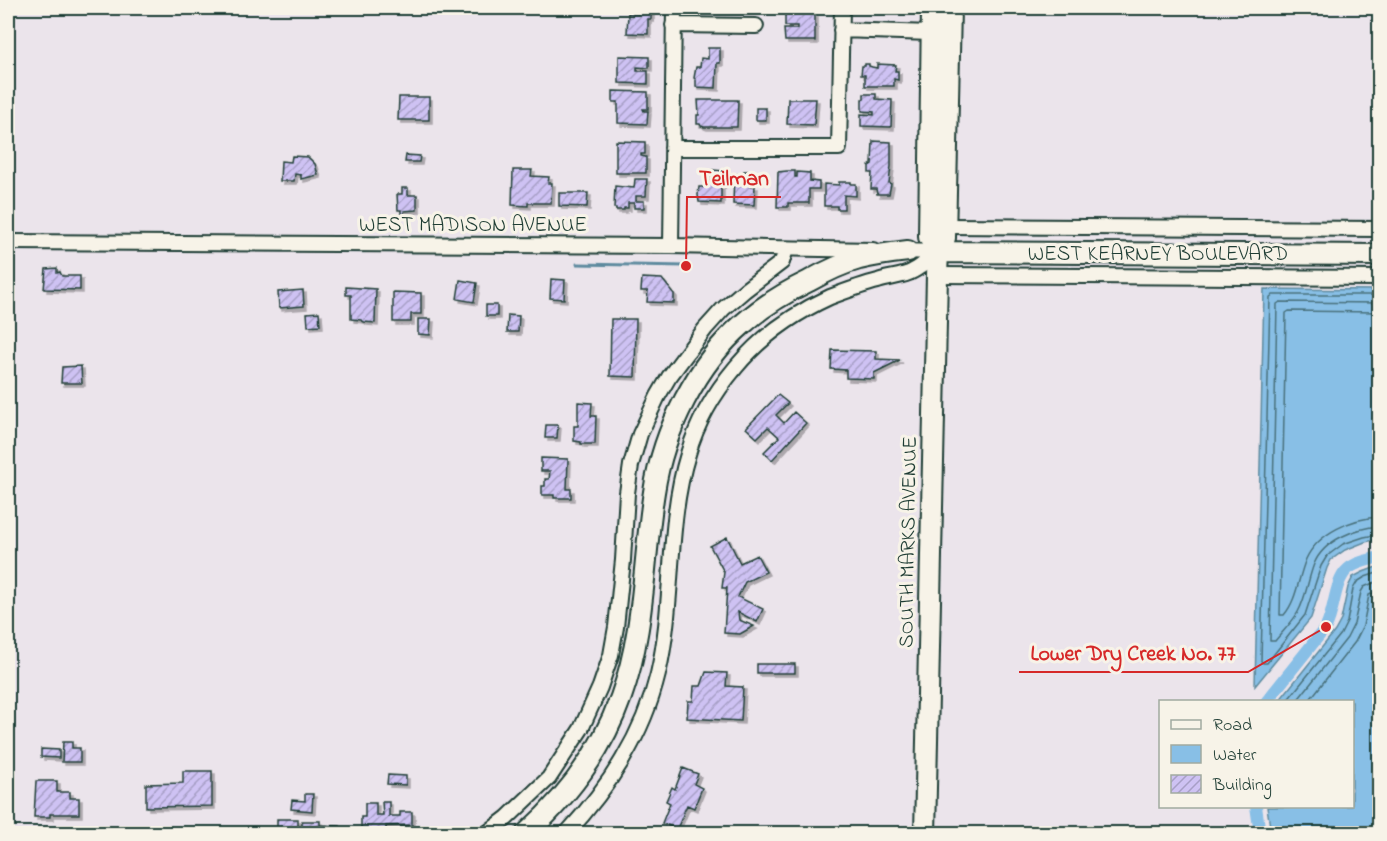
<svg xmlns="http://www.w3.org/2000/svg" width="1387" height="841" viewBox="0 0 1387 841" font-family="'Indie Flower',sans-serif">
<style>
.water{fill:#88bfe6;stroke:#5e8b9f;stroke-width:1.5}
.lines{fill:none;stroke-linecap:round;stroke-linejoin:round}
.shore{stroke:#49717b;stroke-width:1.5}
.stream{stroke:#5e8b9f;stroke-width:3}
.canal{stroke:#88bfe6;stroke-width:12}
.building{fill:url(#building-hatch);stroke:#1f3d34;stroke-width:1.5;filter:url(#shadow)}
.street-casing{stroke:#1f3d34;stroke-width:18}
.secondary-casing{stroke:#1f3d34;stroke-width:24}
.street{stroke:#f7f3e8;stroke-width:14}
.secondary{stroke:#f7f3e8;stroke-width:20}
.labels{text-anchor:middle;stroke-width:6;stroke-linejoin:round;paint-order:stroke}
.street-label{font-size:21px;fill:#1f3d34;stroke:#f7f3e8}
.leader{fill:none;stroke:#d62828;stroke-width:2}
.callout-dot{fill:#d62828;stroke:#f7f3e8;stroke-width:2}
.callout-label{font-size:22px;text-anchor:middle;font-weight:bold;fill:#d62828;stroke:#f7f3e8;stroke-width:6;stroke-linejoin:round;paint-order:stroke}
</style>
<defs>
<pattern id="building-hatch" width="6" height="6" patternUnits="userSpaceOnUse" patternTransform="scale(1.5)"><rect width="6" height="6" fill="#cec2f3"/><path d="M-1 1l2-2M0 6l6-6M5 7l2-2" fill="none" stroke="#a79fc6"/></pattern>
<filter id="shadow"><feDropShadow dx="3" dy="3" stdDeviation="0" flood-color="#0004"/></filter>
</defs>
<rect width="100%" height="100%" fill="#ebe4eb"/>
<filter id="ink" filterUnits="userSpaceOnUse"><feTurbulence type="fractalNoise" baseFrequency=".0167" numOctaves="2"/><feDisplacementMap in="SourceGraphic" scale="12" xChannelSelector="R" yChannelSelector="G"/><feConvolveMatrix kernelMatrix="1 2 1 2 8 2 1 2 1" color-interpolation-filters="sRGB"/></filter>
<g filter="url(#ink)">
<path class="water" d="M 1264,289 L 1379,290 L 1380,539 L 1365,542 L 1345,550 L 1331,560 L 1327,568 L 1311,618 L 1255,686 Z
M 1379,566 L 1379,833 L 1271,833 L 1267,807 L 1352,806 L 1352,702 L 1279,701 L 1335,631 L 1341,620 L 1348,587 L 1353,577 L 1363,572 Z"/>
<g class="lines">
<path class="shore" d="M 1380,295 L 1273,295 L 1270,297 L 1261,661 L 1263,663 L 1267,663 L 1305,615 L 1321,566 L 1327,556 L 1343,544 L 1364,537 L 1380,534
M 1380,303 L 1280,302 L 1277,304 L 1270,641 L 1275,641 C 1282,632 1292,623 1298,612 C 1306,598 1308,579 1314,564 C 1324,540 1355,528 1380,526
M 1380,312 L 1289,311 L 1286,313 L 1280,615 L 1284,615 C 1297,600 1298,578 1306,559 C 1318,533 1352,518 1380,517
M 1286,702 L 1341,634 L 1347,622 L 1353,589 L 1357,582 L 1365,577 L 1380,572
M 1296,702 L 1347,638 L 1354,624 L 1361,592 L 1364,587 L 1380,580
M 1308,702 L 1355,642 L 1363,626 L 1369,595 L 1380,590"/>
<path class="stream" d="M 577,264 L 686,266"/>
<path class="canal" d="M 1266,702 L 1326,627 C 1335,610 1334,581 1348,569 C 1356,562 1369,560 1380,557
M 1256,806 L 1260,834"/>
</g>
<path class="building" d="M 638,8 L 651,8 L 651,19 L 648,19 L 648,34 L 627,33 L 628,13 L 638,14 Z
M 785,13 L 815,14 L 815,41 L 785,41 L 784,29 L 797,29 L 797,26 L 785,26 Z
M 708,48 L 720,48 L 720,63 L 717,63 L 716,88 L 696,87 L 696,80 L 694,78 L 696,67 L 700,67 L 701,58 L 708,59 Z
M 619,56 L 649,57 L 649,68 L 637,67 L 637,71 L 648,71 L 648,84 L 619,83 Z
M 865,64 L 869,64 L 869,66 L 872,67 L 877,68 L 877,64 L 896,65 L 895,71 L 898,71 L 898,80 L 894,79 L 894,86 L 865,86 L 865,75 L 861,75 L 862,66 L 865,66 Z
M 613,91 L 648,92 L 648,109 L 643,109 L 644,111 L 648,111 L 647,124 L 618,123 L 618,102 L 613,102 Z
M 864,94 L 876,94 L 876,99 L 892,100 L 891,127 L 861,126 L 861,114 L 874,115 L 874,112 L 862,111 L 862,99 L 864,99 Z
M 399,97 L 429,97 L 429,120 L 398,120 Z
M 788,99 L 816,99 L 814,125 L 787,124 Z
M 698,100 L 738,100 L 737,127 L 704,127 L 701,126 L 700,124 L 697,124 L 697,115 L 699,115 Z
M 756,108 L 766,108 L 766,120 L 756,120 Z
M 616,141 L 645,142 L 645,154 L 641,154 L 641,156 L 646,157 L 646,173 L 616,173 Z
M 873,141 L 891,142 L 891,166 L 889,183 L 891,184 L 889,194 L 877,194 L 876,189 L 871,189 L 872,173 L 869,173 L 869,166 L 872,164 Z
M 406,155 L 420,156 L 419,162 L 405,162 Z
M 292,156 L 308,157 L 315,164 L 318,175 L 301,179 L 301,175 L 295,174 L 294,181 L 280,181 L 281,161 L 291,162 Z
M 513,170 L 532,170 L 531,176 L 549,177 L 548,183 L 552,183 L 551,203 L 528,203 L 528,206 L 512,205 Z
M 712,170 L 724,171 L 723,185 L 721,185 L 721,203 L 699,202 L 698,195 L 699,187 L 704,187 L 705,181 L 712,181 Z
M 744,171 L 752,171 L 753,175 L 755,175 L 755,179 L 753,179 L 752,182 L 750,182 L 750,186 L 755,186 L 754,205 L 733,204 L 734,174 L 744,174 Z
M 787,171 L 795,171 L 795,177 L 797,177 L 797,172 L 810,173 L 810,181 L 819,182 L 819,189 L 809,189 L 809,203 L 788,203 L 788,207 L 777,207 L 778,172 Z
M 635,179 L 647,179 L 646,196 L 636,196 L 636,201 L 644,201 L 644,208 L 634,208 L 634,203 L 628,203 L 628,208 L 624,208 L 624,210 L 616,210 L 616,208 L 614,208 L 615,186 L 634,188 Z
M 839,182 L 851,182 L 851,184 L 856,184 L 856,196 L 844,195 L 844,209 L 837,209 L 837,206 L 824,206 L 824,184 L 839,185 Z
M 402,188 L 408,188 L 408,195 L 417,195 L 417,210 L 404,211 L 404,215 L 401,215 L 401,210 L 398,210 L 397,194 L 402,194 Z
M 559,193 L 588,193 L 587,207 L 559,206 Z
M 57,268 L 57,273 L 60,272 L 62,276 L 80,276 L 80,290 L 44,289 L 46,269 Z
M 642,278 L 662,279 L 674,294 L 674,303 L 647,302 L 648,291 L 641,291 Z
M 551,279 L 565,280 L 564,299 L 550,298 Z
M 460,280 L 477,283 L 474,302 L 457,299 Z
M 346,287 L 376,289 L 375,323 L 364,322 L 361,320 L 351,319 L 351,295 L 346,295 Z
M 303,290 L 304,306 L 279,308 L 278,292 Z
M 393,292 L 421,293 L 421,314 L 411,314 L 411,322 L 393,322 Z
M 486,305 L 497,305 L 497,316 L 486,316 Z
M 319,312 L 320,325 L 308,326 L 307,313 Z
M 508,315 L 519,316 L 518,332 L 507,332 Z
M 418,319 L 431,319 L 430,335 L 418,334 Z
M 611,319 L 636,319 L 635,377 L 610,376 Z
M 832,350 L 876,351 L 876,359 L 900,360 L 874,373 L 874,379 L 846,378 L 846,370 L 831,369 Z
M 81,366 L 82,383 L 61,383 L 62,367 Z
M 778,395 L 788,403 L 776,415 L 784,423 L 794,412 L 806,423 L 772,460 L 764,452 L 779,437 L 768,427 L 757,438 L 746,428 Z
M 578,402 L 592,403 L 591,416 L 596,416 L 595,444 L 581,444 L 581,442 L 574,441 L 574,426 L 578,426 Z
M 546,425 L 558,425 L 557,438 L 545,438 Z
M 541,458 L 568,459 L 567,489 L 571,489 L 571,498 L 554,498 L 554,495 L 542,495 L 542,486 L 545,486 L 545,479 L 549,479 L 550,471 L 541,471 Z
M 727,537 L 740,563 L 757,555 L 766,572 L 745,582 L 738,597 L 763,609 L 757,622 L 738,612 L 739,620 L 754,626 L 740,634 L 724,633 L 727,588 L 722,588 L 724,572 L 710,546 Z
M 757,664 L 795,664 L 795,673 L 757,673 Z
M 706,672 L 727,673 L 726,686 L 743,687 L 741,721 L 687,718 L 688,701 L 693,701 L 694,686 L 701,686 Z
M 63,742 L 72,742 L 72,748 L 80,748 L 80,762 L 62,762 Z
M 41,749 L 59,750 L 59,758 L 41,757 Z
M 683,768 L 698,774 L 694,784 L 702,788 L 694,808 L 687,805 L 677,829 L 662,823 L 670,803 L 666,801 L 672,787 L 675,789 Z
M 183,771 L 212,771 L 212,806 L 146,807 L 146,784 L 183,783 Z
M 388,775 L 406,776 L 406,785 L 387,784 Z
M 36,781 L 57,781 L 57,792 L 70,792 L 70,798 L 79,798 L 79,814 L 50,814 L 50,817 L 34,817 Z
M 305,794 L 313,794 L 312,811 L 291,809 L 292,800 L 305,801 Z
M 382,802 L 389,802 L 389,816 L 400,816 L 400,812 L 412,812 L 412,825 L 386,826 L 386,829 L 361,830 L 361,817 L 365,817 L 365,803 L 376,803 L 376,815 L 383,815 Z
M 277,819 L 298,819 L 298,834 L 281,833 L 281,830 L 277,829 Z
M 302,821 L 320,821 L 320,825 L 340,826 L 340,834 L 302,834 Z"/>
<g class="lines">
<defs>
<path id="street" d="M 673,25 L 756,26
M 841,30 L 931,33
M 672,148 L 839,148 L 842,8
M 945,226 L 1380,229
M 8,242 L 671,246 L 873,250
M 671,246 L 674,8
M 901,251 L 938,252
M 937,275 L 1380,278
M 486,834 L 507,818 L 549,778 L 581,729 L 600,687 L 611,655 L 616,627 L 623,560 L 627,493 L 631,465 L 640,434 L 658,396 L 669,377 L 705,329 L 723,309 L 745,290 L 782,262 L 786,249
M 566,834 C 609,787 643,736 658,674 C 675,602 666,525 688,454 C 697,422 715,392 736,367 C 761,337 795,313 830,297 C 846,291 862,285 878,281 C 888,277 903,277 913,271 C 922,267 930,258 938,252"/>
<path id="secondary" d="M 932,8 L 929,237 L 938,252
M 938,252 L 1380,255
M 526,834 C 568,796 602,751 621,697 C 645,631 643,560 654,492 C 663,431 697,363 744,323 C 763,306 786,292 809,281 C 825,272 841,264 859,259 C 875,255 891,253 908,251
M 925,834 L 937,275 L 938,252 L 945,238 L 950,8"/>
</defs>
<use href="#street" class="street-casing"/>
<use href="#secondary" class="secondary-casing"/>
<use href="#street" class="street"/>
<use href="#secondary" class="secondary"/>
</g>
</g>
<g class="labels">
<g class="street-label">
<text x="473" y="231">WEST MADISON AVENUE</text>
<text x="1158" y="260">WEST KEARNEY BOULEVARD</text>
<text transform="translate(907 542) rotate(-89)" y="7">SOUTH MARKS AVENUE</text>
</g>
</g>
<path class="leader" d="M686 266L687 197H781M1326 627L1248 672H1019"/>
<g class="callout-dot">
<circle cx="686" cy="266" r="6"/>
<circle cx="1326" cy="627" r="6"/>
</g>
<g class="callout-label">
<text x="734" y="185">Teilman</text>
<text x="1133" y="660">Lower Dry Creek No. 77</text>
</g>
<rect width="1387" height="841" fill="none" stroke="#f7f3e8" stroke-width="30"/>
<rect x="15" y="15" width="1357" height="811" fill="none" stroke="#1f3d34" stroke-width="2" filter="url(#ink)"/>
<rect x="1159" y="700" width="195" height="108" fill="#f7f3e8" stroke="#a1aaa0" stroke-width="1.5"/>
<rect x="1171" y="720" width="30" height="9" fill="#f7f3e8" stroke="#a1aaa0" stroke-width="1.5"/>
<text x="1213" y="730" font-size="18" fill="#1f3d34">Road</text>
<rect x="1171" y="745" width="30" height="18" fill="#88bfe6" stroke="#a1aaa0" stroke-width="1.5"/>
<text x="1213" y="760" font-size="18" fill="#1f3d34">Water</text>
<rect x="1171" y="775" width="30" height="18" fill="url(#building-hatch)" stroke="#a1aaa0" stroke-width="1.5"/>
<text x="1213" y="790" font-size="18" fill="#1f3d34">Building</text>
</svg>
